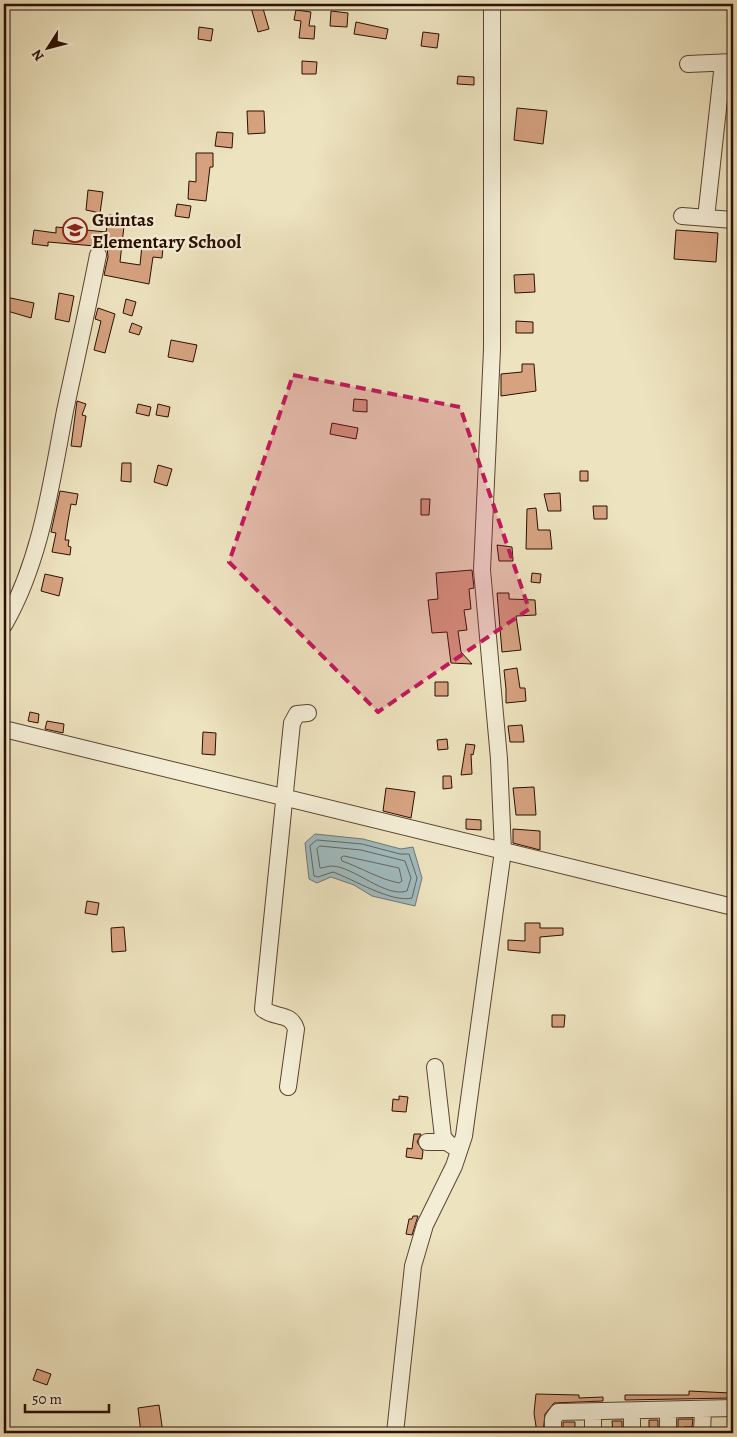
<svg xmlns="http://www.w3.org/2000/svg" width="737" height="1437" viewBox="0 0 737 1437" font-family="Alegreya,serif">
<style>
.water{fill:#a0bbbe;stroke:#717672}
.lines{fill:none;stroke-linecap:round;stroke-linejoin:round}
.shore{stroke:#66655f;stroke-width:1}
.building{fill:#d6a280;stroke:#2b0f00}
.minor-casing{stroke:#5c4430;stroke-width:18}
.minor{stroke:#f3edd5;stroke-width:16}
.marked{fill:#c2185b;fill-opacity:0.2;stroke:#c2185b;stroke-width:4;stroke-dasharray:10 6;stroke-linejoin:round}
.labels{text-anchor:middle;stroke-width:4.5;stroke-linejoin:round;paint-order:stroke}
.poi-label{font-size:19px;font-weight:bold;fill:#2b0f00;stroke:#f3edd5;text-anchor:start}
</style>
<rect width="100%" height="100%" fill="#ede3bf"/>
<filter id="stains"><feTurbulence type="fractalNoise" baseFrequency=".004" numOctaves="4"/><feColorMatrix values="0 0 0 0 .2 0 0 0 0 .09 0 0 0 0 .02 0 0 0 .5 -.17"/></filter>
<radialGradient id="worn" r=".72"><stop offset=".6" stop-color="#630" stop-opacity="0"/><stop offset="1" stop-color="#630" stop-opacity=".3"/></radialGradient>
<path class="water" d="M 315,834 L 363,839 L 401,849 L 413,847 L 422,878 L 415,906 L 372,896 L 354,885 L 331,877 L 317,883 L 309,879 L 305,843 Z"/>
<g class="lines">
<path class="shore" d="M 317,840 L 362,844 L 400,854 L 409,854 L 417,878 L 412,898 C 391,903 353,879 333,872 L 318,877 L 314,876 L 310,846 Z
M 320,846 L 361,850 L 405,861 L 411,878 L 407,891 C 385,898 355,867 332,866 C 328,866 324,868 320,868 L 317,849 Z
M 344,856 L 399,868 L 402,881 L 399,883 C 379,879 362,868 342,861 L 341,858 Z"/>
</g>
<path class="building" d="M 250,4 L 262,5 L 269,29 L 258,32 Z
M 296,10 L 311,12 L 309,26 L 315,26 L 314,39 L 299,38 L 301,21 L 294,20 Z
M 331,11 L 348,13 L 347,27 L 330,26 Z
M 356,22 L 388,29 L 386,39 L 354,34 Z
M 199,27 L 213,29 L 211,41 L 198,39 Z
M 423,32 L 439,34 L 437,48 L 421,46 Z
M 302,61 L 317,62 L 316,74 L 302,74 Z
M 458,76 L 474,77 L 474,85 L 457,84 Z
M 517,108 L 547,111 L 543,144 L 514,140 Z
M 247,111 L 264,111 L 265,133 L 248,134 Z
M 217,132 L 233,133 L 232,148 L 215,146 Z
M 196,153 L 213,153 L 213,167 L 210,167 L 206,201 L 188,199 L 189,181 L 196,182 Z
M 88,190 L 103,192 L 100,213 L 86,210 Z
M 177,204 L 191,206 L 189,218 L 175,216 Z
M 109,215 L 125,217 L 120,262 L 140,265 L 142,245 L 163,247 L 162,258 L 153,257 L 149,284 L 104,275 L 108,257 L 107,247 L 48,242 L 48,246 L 32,244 L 34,230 L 56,233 L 56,227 L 106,232 Z
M 676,230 L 718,233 L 716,262 L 674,259 Z
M 534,274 L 535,292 L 515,293 L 514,275 Z
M 59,293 L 74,296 L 69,322 L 55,319 Z
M 6,297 L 34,303 L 31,318 L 4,310 Z
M 126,299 L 136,302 L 132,316 L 123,313 Z
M 98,308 L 115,314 L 105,353 L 94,350 L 101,321 L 95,319 Z
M 516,321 L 533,322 L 533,333 L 516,333 Z
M 132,323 L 142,327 L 139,335 L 129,332 Z
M 171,340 L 197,345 L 193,362 L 168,357 Z
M 522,364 L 534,364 L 536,391 L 501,396 L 501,374 L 522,372 Z
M 354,399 L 367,400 L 367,412 L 353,411 Z
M 77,401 L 86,404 L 82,415 L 86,416 L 81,447 L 71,446 Z
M 138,404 L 151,407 L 149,416 L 136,413 Z
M 158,404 L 170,407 L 168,417 L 156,415 Z
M 332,423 L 358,428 L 356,439 L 330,434 Z
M 122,463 L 131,463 L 131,482 L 121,481 Z
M 158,465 L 172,469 L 167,486 L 154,482 Z
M 580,471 L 588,471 L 588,481 L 580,481 Z
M 60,491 L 78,494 L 76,505 L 71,504 L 68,521 L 65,540 L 69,540 L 68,546 L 71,547 L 70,555 L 52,552 L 56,533 L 51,532 Z
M 560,493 L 561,511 L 548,511 L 544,494 Z
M 421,499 L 430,499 L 429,515 L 421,515 Z
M 593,506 L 607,506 L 607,519 L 594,519 Z
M 536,508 L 538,530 L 550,530 L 552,549 L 526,549 L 527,509 Z
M 497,545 L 512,547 L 513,561 L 499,561 Z
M 472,570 L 474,588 L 469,589 L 471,609 L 464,610 L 467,630 L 458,631 L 461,652 L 472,664 L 451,663 L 447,632 L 432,633 L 428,600 L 438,599 L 436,573 Z
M 532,573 L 541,574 L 540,583 L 531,582 Z
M 45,574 L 63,578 L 59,596 L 41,591 Z
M 497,593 L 509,593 L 509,599 L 535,600 L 536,615 L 516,616 L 521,650 L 502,652 Z
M 517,668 L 520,688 L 525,688 L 526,701 L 506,703 L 506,689 L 504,670 Z
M 435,682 L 448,682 L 448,696 L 435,696 Z
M 30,712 L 39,714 L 38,723 L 28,721 Z
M 47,721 L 64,724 L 63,733 L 45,729 Z
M 522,725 L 524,742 L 510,742 L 508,726 Z
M 203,732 L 216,733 L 215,755 L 202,754 Z
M 447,739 L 448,749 L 438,750 L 437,740 Z
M 466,744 L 475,745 L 473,755 L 471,754 L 472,774 L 461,775 Z
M 443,776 L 451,776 L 452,788 L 443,789 Z
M 534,787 L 536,815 L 516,815 L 513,788 Z
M 386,788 L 415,792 L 411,818 L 383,811 Z
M 466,819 L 481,820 L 481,830 L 466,829 Z
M 513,829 L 540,831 L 540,850 L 513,843 Z
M 87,901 L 99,903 L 97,915 L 85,913 Z
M 525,923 L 540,923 L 540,928 L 563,928 L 563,935 L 540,937 L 540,953 L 508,950 L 508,940 L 525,941 Z
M 124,927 L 126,951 L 112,952 L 111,928 Z
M 552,1015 L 565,1015 L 564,1027 L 552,1027 Z
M 399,1096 L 408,1097 L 406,1112 L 392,1111 L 393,1099 L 399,1100 Z
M 414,1134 L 421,1134 L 417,1142 L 423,1151 L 422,1159 L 406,1157 L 407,1148 L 412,1149 Z
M 413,1216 L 418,1216 L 412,1235 L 406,1234 L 409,1219 L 412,1219 Z
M 37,1369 L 51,1374 L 47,1385 L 33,1380 Z
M 689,1391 L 730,1393 L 730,1398 L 625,1400 L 625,1395 L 689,1395 Z
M 536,1394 L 579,1395 L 579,1398 L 603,1397 L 603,1401 L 554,1403 L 545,1414 L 543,1433 L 537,1433 L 534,1413 Z
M 159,1405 L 163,1433 L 141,1433 L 138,1408 Z
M 678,1419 L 693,1419 L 692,1427 L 684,1427 L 685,1433 L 678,1433 Z
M 649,1420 L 658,1420 L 658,1428 L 649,1428 Z
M 612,1421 L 622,1421 L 622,1433 L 613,1433 Z
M 563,1422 L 575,1422 L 575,1432 L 563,1432 Z"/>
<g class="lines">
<defs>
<path id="minor" d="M 688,64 L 733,62
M 682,216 L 733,220
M 706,218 L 723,63
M 4,625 C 41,561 51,484 65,411 C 76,359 88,307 98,255
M 4,729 L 733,907
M 435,1067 L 443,1137 L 448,1143 L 459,1150
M 288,1087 L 296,1029 C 291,1012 275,1019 263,1009 L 292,723 L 297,714 L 308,713
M 427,1142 L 447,1142
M 395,1433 L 413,1266 L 425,1225 L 454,1166 L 464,1136 L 503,851 L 499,759 L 482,570 L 492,349 L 492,4
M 553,1433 L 553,1419 L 558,1412 L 733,1408
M 593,1433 L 593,1413
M 632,1433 L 632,1411
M 668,1433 L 668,1410
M 702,1433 L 703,1409"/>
</defs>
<use href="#minor" class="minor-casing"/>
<use href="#minor" class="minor"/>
</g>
<path class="marked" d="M 293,375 L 460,407 L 529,609 L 378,712 L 229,562 Z"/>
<defs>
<symbol id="school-ring" viewBox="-11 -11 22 22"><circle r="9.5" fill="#f3edd5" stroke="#8f2418" stroke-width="1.5"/><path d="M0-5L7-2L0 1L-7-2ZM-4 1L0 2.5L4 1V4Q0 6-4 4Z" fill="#8f2418"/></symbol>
</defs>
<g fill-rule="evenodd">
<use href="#school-ring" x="61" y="216" width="28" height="28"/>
</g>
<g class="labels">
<g class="poi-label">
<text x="92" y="226">Guintas<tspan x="92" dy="22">Elementary School</tspan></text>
</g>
</g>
<rect width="737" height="1437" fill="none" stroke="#ede3bf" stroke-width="20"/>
<rect x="5" y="5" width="727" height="1427" fill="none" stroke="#2b0f00" stroke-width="2.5"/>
<rect x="10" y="10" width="717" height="1417" fill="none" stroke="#2b0f00"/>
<g transform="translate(48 48) rotate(234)" stroke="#f3edd5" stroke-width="4" paint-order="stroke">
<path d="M0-4L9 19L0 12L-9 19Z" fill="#2b0f00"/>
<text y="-8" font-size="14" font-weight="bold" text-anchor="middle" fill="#2b0f00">N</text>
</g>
<path d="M25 1404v8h84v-8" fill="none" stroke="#2b0f00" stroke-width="2.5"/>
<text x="32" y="1404" font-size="15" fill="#2b0f00" stroke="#f3edd5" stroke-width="4" paint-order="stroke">50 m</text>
<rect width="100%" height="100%" filter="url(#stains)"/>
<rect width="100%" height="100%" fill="url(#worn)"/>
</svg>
